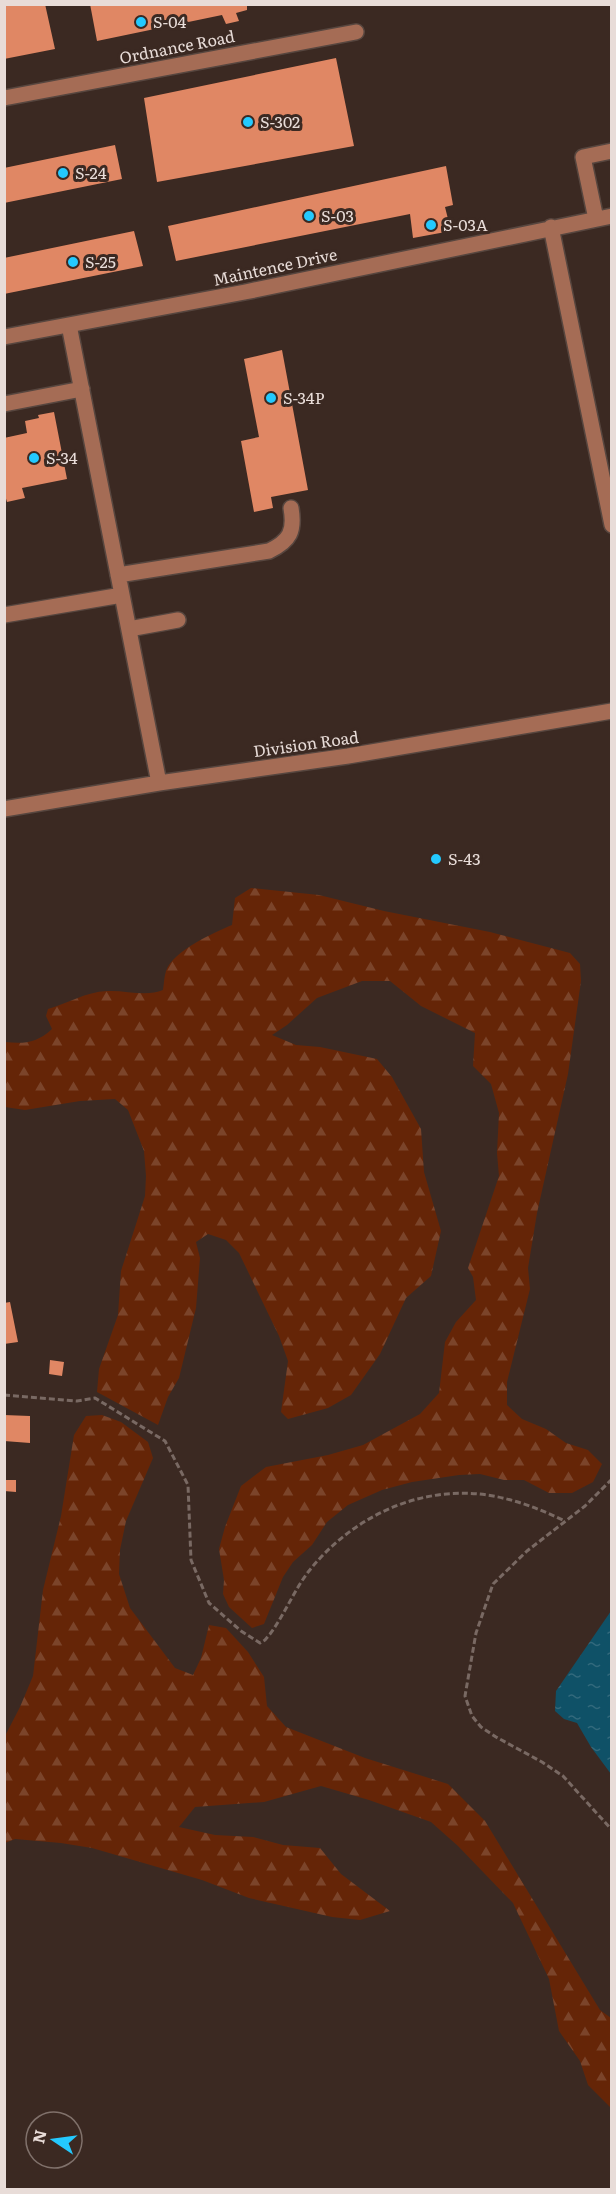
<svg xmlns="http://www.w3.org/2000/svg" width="616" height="2194" viewBox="0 0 616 2194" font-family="Literata,serif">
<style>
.forest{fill:url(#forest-firs)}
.water{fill:url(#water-ripples)}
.building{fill:#e08764}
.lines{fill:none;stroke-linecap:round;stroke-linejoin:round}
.minor-casing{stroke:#57463f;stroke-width:18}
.path{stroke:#796963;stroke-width:3;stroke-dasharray:6 3;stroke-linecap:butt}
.minor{stroke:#a56c55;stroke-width:15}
.poi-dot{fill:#24c9fe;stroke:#3b2922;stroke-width:2}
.labels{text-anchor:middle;stroke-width:6;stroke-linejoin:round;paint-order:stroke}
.poi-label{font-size:16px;fill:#e8dcd8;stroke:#3b2922;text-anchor:start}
.street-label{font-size:16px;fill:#e8dcd8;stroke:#3b2922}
</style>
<defs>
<pattern id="forest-firs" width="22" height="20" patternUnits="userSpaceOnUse" patternTransform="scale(1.5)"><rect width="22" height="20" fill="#652507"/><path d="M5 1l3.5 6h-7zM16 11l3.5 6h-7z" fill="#7b442a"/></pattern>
<pattern id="water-ripples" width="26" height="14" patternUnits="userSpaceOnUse" patternTransform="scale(1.5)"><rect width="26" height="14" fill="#0f5167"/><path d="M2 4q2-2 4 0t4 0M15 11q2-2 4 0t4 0" fill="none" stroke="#32697c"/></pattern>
</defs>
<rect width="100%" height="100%" fill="#3b2922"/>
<path class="forest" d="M 251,888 L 319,895 L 384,911 L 490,932 L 570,953 L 580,964 L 581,981 L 568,1074 L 537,1213 L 528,1268 L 530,1289 L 507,1382 L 507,1405 L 522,1419 L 546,1429 L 566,1443 L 588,1450 L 602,1464 L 593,1482 L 572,1493 L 549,1493 L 524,1480 L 504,1480 L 480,1474 L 459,1475 L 412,1482 L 382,1490 L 348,1505 L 327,1522 L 312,1545 L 293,1562 L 283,1577 L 264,1624 L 252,1628 L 229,1607 L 223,1594 L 224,1580 L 219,1549 L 225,1527 L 241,1486 L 266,1467 L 328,1455 L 363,1445 L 420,1414 L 439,1393 L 445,1342 L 456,1322 L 476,1300 L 473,1277 L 468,1268 L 499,1176 L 497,1153 L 499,1113 L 491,1084 L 473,1066 L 475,1033 L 421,1006 L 390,981 L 362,981 L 317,998 L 287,1025 L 272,1035 L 296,1045 L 320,1047 L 377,1059 L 392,1077 L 421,1129 L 424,1172 L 441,1231 L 431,1276 L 406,1298 L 380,1354 L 351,1395 L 328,1408 L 288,1419 L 281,1412 L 288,1361 L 279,1336 L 239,1253 L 226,1240 L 208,1234 L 196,1242 L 200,1258 L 196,1308 L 179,1378 L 168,1397 L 158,1425 L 97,1392 L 99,1369 L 118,1315 L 121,1271 L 145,1196 L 146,1176 L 144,1151 L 128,1110 L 115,1099 L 80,1101 L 25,1110 L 5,1107 L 5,1042 C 24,1044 37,1043 52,1029 L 46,1016 L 48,1009 C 69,1003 85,992 107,991 C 126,990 146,997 163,990 C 164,984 164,977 166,971 C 173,951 213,933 232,925 L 235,898 Z
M 102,1415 L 121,1422 L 148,1442 L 153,1458 L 126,1521 L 120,1550 L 119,1574 L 130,1608 L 175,1668 L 193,1675 L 201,1658 L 209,1625 L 226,1628 L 248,1652 L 264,1677 L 267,1706 L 286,1727 L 365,1758 L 448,1784 L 485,1821 L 600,2010 L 611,2018 L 611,2108 L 588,2085 L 580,2061 L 559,2031 L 549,1979 L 513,1903 L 458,1846 L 431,1822 L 369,1800 L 321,1786 L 264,1802 L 195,1807 L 179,1827 L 215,1835 L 253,1837 L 283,1845 L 320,1848 L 341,1874 L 390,1911 L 360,1920 L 332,1917 L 249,1898 L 202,1880 L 92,1848 L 61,1843 L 15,1839 L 5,1843 L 5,1736 L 20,1707 L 33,1676 L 43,1590 L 61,1516 L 74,1435 L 86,1416 Z"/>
<path class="water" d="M 611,1611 L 611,1774 L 591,1747 L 577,1723 L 564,1719 L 555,1711 L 556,1691 Z"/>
<path class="building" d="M 4,4 L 45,4 L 55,49 L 4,59 Z
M 90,4 L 247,4 L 247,10 L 236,13 L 239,21 L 226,24 L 222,15 L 97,41 Z
M 336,58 L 354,146 L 157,182 L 144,98 Z
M 115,145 L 122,179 L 4,203 L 4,168 Z
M 446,166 L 453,205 L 445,207 L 451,231 L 413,238 L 410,214 L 176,261 L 168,226 Z
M 134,231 L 143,266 L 4,294 L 4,258 Z
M 282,350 L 308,490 L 271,497 L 273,508 L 254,512 L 241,441 L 259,437 L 244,359 Z
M 54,412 L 67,479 L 22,488 L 25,498 L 7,502 L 4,492 L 4,438 L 27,433 L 25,421 L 39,418 L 38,415 Z
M 10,1302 L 18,1342 L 4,1344 L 4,1303 Z
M 50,1360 L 64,1362 L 62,1376 L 49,1374 Z
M 4,1415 L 30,1416 L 30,1443 L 4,1441 Z
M 4,1480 L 16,1480 L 16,1492 L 4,1491 Z"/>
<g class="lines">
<defs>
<path id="minor" d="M 4,98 L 356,32
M 596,219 L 583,157 L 612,151
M 551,227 L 612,525
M 69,325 L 159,783
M 4,337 L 245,292 L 612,216
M 4,404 L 82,389
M 118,575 L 269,551 C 290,541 295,531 291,508
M 4,615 L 122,595
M 129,629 L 178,620
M 4,809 L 159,783 L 348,756 L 612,711"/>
</defs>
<use href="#minor" class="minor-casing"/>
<path class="path" d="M 4,1395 L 77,1401 L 95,1398 L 165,1441 L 188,1485 L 191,1560 L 209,1603 L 241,1631 L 260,1643 L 265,1640 L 270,1634 C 285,1614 294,1590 309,1571 C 351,1518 418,1485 487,1495 C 514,1499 540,1509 565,1521
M 612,1479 L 585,1506 L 527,1551 L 493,1584 L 476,1633 L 465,1696 L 472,1716 L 481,1727 L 496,1737 L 542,1762 L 563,1776 L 612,1830"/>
<use href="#minor" class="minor"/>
</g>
<g class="poi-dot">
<circle cx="141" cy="22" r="6"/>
<circle cx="248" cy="122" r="6"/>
<circle cx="63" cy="173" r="6"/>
<circle cx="309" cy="216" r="6"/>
<circle cx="431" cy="225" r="6"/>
<circle cx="73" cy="262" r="6"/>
<circle cx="271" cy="398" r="6"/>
<circle cx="34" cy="458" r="6"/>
<circle cx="436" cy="859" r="6"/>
</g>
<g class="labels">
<g class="poi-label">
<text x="153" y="28">S-04</text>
<text x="260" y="128">S-302</text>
<text x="75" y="179">S-24</text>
<text x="321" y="222">S-03</text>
<text x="443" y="231">S-03A</text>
<text x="85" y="268">S-25</text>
<text x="283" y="404">S-34P</text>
<text x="46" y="464">S-34</text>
<text x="448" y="865">S-43</text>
</g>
<g class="street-label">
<text transform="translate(177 47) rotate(-11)" y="6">Ordnance Road</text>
<text transform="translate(275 267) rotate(-12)" y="6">Maintence Drive</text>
<text transform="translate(306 744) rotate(-8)" y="6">Division Road</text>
</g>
</g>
<rect width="616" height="2194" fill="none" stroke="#e8dcd8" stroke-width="12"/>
<g transform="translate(54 2140) rotate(283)"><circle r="28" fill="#3b2922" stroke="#80716b" stroke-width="1.5"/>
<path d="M0-4.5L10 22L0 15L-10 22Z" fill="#24c9fe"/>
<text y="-9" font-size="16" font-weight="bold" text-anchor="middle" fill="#e8dcd8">N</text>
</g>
</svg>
